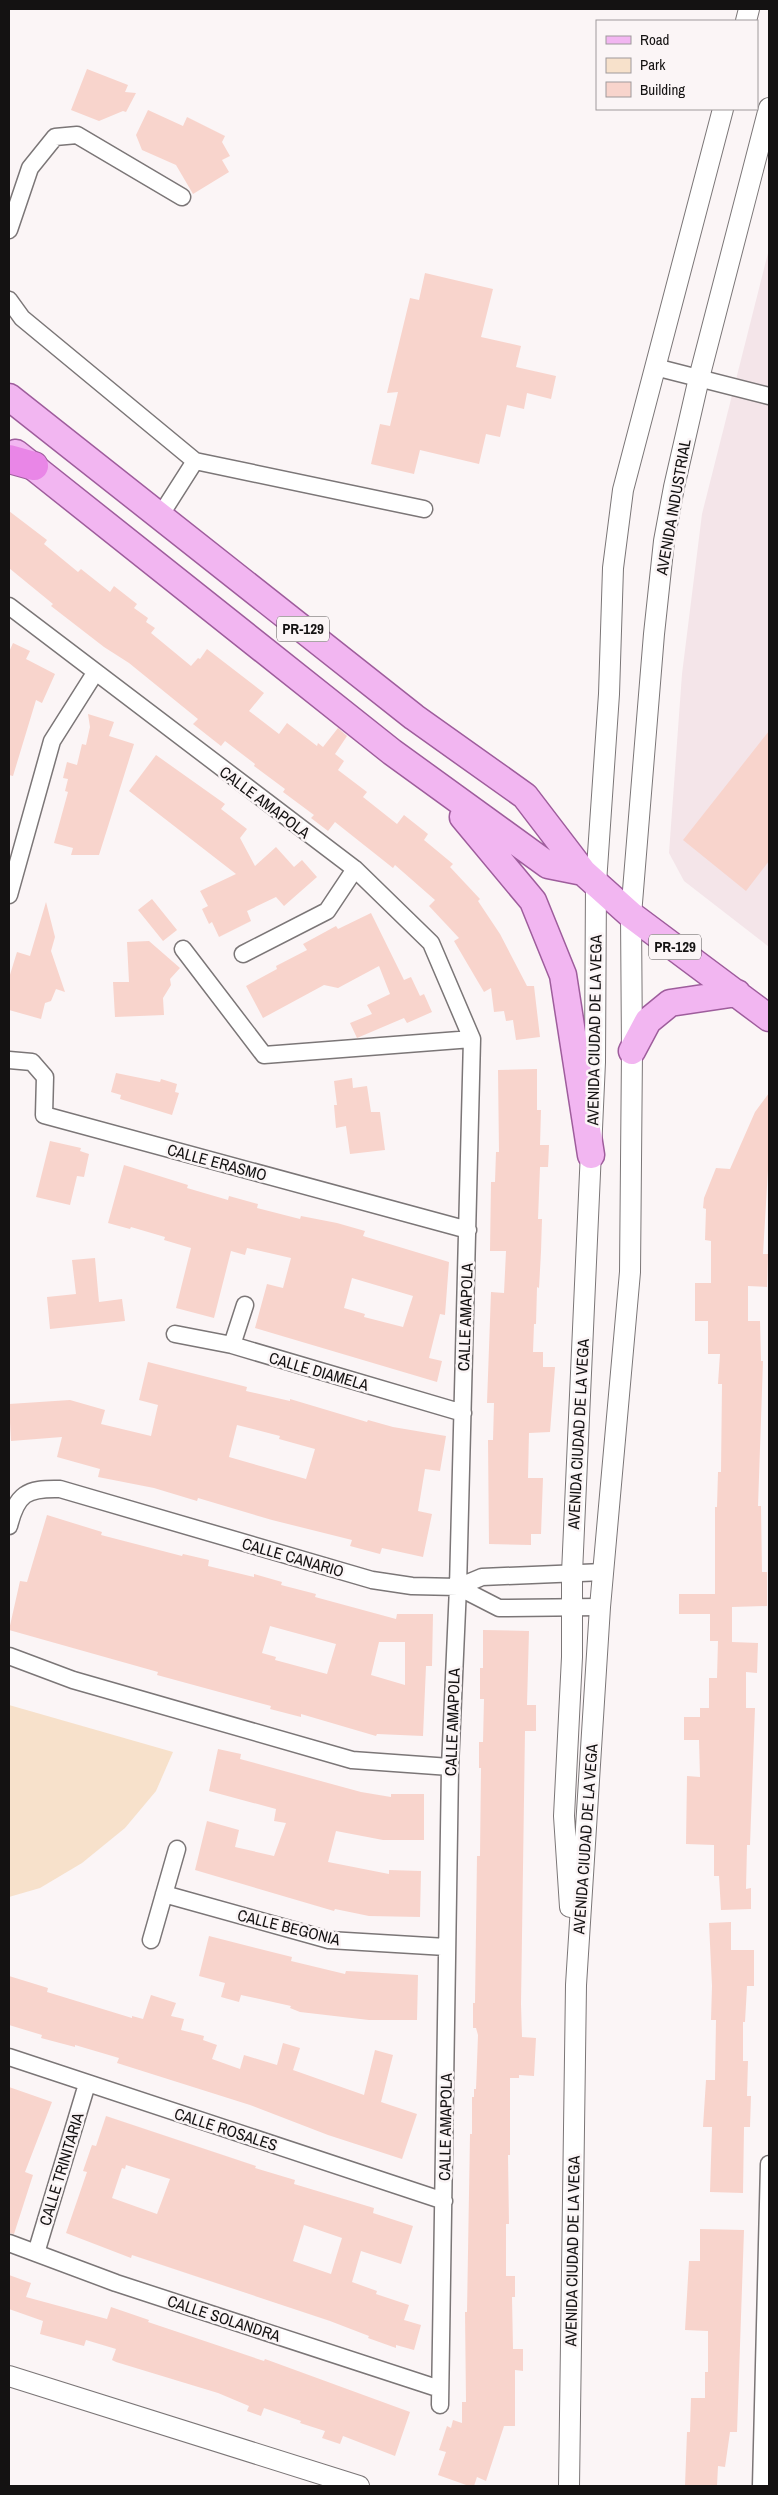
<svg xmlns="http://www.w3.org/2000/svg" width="778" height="2495" viewBox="0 0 778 2495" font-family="'Archivo Narrow',sans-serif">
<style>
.built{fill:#f4e5e9}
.green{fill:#f7e1cb}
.building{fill:#f8d4cc;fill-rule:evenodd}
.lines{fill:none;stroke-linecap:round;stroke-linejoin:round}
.minor-casing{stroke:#7b7677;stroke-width:19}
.tertiary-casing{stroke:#7b7677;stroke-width:22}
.primary-casing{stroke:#9e5d9c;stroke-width:29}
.motorway-casing{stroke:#9e5d9c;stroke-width:30}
.minor{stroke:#fff;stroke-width:16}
.tertiary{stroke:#fff;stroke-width:20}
.primary{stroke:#f2b6f1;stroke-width:26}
.motorway{stroke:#e986e7;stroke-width:28}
.labels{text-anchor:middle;stroke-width:5;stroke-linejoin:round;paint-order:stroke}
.shield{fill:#fbf5f6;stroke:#595656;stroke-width:1}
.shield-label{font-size:15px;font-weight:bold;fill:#141212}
.street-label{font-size:16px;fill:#141212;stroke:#fbf5f6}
</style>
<rect width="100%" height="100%" fill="#fbf5f6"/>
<path class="built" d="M 769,249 L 769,947 L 684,881 L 669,853 L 682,674 L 702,514 Z"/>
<path class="green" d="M 9,1705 L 173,1752 L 156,1791 L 125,1828 L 82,1863 L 40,1888 L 9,1897 Z"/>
<path class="building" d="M 87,69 L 128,85 L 125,92 L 136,93 L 126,112 L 123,111 L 99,121 L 71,110 Z
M 148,110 L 183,126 L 187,117 L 225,136 L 222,142 L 230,156 L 222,160 L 229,172 L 193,194 L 176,165 L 142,150 L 136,135 Z
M 425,273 L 493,289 L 481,337 L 521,346 L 516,367 L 556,376 L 551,399 L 527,393 L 524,409 L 507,405 L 500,437 L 486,434 L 479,464 L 420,450 L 414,474 L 371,464 L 380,424 L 390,426 L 398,392 L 387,393 L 410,298 L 419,300 Z
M 9,511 L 47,540 L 44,544 L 78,572 L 81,569 L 110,592 L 114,586 L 137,604 L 134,608 L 148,618 L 146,622 L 155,628 L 151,633 L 191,666 L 198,658 L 200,659 L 207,649 L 264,693 L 249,711 L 279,734 L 287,723 L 317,746 L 318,743 L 323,747 L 338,728 L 347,736 L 335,754 L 344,761 L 338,770 L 367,792 L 363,797 L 397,824 L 404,815 L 428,834 L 424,840 L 453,864 L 450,867 L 480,899 L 478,901 L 500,934 L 527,986 L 534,986 L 540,1037 L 516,1040 L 513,1020 L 506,1021 L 504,1011 L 494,1012 L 491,988 L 484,992 L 454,941 L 459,938 L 429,906 L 435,900 L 395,865 L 393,868 L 335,822 L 328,831 L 311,818 L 314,815 L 283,792 L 285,789 L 254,766 L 255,764 L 225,741 L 221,746 L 193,724 L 198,719 L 129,663 L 104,647 L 51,606 L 53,604 L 9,568 Z
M 13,643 L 30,651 L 26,659 L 55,674 L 42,703 L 36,700 L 13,776 L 9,775 L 9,652 Z
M 88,714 L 114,722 L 109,736 L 134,744 L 99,855 L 71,855 L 73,848 L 54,843 L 68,792 L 65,791 L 68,779 L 63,778 L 67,762 L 77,765 L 82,744 L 86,745 L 90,727 Z
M 769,731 L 769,861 L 746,891 L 683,840 Z
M 156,755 L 225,804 L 221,809 L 247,829 L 240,838 L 255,866 L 276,847 L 294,867 L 302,860 L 317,877 L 284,906 L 276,897 L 247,911 L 251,921 L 219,937 L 212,922 L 209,924 L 202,909 L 208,906 L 200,891 L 236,874 L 129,791 Z
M 152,899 L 177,930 L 163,941 L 138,910 Z
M 46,902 L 55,937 L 51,951 L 65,992 L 56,989 L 51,1001 L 45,1003 L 41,1019 L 9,1010 L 9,978 L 17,952 L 30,956 Z
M 371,913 L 404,980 L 411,977 L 420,996 L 424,994 L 432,1012 L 407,1023 L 404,1018 L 357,1038 L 350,1023 L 372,1014 L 367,1005 L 390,994 L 379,966 L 338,988 L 324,985 L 263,1018 L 246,986 L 277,969 L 276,966 L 307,950 L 303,944 L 336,926 L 338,929 Z
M 149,941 L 180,968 L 170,979 L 171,985 L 163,998 L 164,1015 L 115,1017 L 113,982 L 129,982 L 127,942 Z
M 537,1069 L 537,1110 L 541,1110 L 540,1145 L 549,1145 L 548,1167 L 540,1167 L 538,1219 L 542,1219 L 541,1252 L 539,1288 L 537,1287 L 536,1324 L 534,1324 L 533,1352 L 543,1352 L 543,1367 L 555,1367 L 550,1432 L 529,1433 L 528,1478 L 543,1478 L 541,1534 L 531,1534 L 531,1545 L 489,1544 L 488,1440 L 493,1440 L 494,1403 L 487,1403 L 491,1292 L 504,1293 L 506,1251 L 490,1251 L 491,1182 L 495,1182 L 496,1152 L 499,1152 L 498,1070 Z
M 116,1073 L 160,1082 L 161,1079 L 177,1084 L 175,1092 L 179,1093 L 172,1115 L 120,1099 L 121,1095 L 111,1092 Z
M 352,1078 L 353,1088 L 367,1086 L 371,1112 L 380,1112 L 385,1150 L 350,1154 L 346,1126 L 336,1128 L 334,1105 L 337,1105 L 334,1081 Z
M 769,1093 L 769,1171 L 768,1170 L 763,1254 L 768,1254 L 767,1287 L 748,1286 L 748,1321 L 760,1321 L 761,1361 L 763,1361 L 758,1506 L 761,1506 L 762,1572 L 767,1572 L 767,1606 L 732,1607 L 732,1642 L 758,1643 L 757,1673 L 746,1672 L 746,1708 L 755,1708 L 750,1845 L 747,1845 L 746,1889 L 751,1888 L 751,1909 L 721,1910 L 719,1876 L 714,1876 L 714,1845 L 686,1844 L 687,1776 L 700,1777 L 699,1740 L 684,1740 L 684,1717 L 700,1717 L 700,1708 L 709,1708 L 709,1678 L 717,1678 L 718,1641 L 710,1641 L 710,1614 L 679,1614 L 679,1594 L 715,1594 L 715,1507 L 717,1507 L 718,1472 L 721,1472 L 722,1384 L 718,1384 L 720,1354 L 708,1354 L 708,1321 L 695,1321 L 695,1283 L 711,1283 L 711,1241 L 705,1240 L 706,1209 L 703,1208 L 704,1198 L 716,1168 L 730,1169 L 755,1112 Z
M 50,1141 L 81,1148 L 80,1151 L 89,1154 L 84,1177 L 77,1176 L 70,1205 L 36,1197 Z
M 124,1165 L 188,1185 L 187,1188 L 228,1200 L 229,1196 L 258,1204 L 257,1208 L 300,1219 L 301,1216 L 337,1223 L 365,1231 L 363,1236 L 449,1262 L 445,1315 L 440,1314 L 429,1358 L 442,1361 L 437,1382 L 255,1328 L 267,1284 L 283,1288 L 291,1258 L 247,1248 L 245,1255 L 231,1251 L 214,1318 L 176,1308 L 191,1248 L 164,1240 L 165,1237 L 131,1227 L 130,1229 L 108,1223 ZM 352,1278 L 413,1296 L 403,1327 L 364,1317 L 365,1314 L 344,1308 Z
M 95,1258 L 99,1302 L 122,1299 L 125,1321 L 50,1329 L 47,1297 L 76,1294 L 72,1260 Z
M 148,1362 L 247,1387 L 246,1391 L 290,1401 L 290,1399 L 367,1422 L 368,1420 L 393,1427 L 446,1436 L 440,1471 L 425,1469 L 418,1511 L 432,1514 L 423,1557 L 382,1548 L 380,1554 L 350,1546 L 352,1540 L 272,1520 L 198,1498 L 197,1501 L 154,1488 L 98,1477 L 100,1469 L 57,1457 L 62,1437 L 11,1441 L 9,1404 L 70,1400 L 105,1410 L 101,1424 L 151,1436 L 158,1405 L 139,1400 ZM 237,1425 L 280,1436 L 279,1439 L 315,1449 L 306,1479 L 229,1457 Z
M 47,1515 L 102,1532 L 101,1535 L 182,1556 L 183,1554 L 209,1560 L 208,1566 L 254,1577 L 254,1574 L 282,1582 L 281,1585 L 316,1594 L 315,1597 L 396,1619 L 397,1614 L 433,1614 L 432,1666 L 426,1666 L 423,1736 L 377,1734 L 376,1736 L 301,1714 L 301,1717 L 270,1709 L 271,1706 L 157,1675 L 158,1672 L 9,1630 L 20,1581 L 27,1582 ZM 270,1626 L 336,1644 L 327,1674 L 275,1660 L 276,1657 L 262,1653 ZM 379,1642 L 405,1642 L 405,1685 L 371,1675 Z
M 483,1630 L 529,1631 L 527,1705 L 536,1705 L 536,1731 L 525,1731 L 521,2004 L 522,2037 L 536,2038 L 534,2076 L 519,2075 L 519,2078 L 510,2078 L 510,2155 L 508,2155 L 509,2224 L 506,2224 L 506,2276 L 515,2276 L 515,2297 L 512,2297 L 513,2349 L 523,2349 L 523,2371 L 515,2370 L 515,2426 L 504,2426 L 486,2481 L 477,2477 L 474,2486 L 469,2486 L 438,2475 L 446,2452 L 439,2450 L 447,2426 L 451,2428 L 453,2420 L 462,2423 L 462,2402 L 466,2402 L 465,2312 L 467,2312 L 470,2134 L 472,2134 L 472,2097 L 474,2097 L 474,2089 L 476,2089 L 478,2035 L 476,2028 L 473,2028 L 473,2003 L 475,2003 L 477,1856 L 480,1856 L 481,1768 L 479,1768 L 479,1742 L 483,1742 L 484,1699 L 480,1699 L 480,1668 L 483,1668 Z
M 218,1749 L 241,1754 L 240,1759 L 361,1792 L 391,1797 L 391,1794 L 424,1794 L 424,1840 L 383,1840 L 336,1831 L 328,1862 L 389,1874 L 389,1870 L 421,1871 L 420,1917 L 369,1916 L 335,1909 L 334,1911 L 195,1870 L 207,1821 L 239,1830 L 235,1847 L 274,1856 L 286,1823 L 274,1821 L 276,1809 L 209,1791 Z
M 731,1922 L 731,1950 L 754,1950 L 754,1986 L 747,1986 L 745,2022 L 743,2022 L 743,2061 L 748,2061 L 747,2096 L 751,2096 L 750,2127 L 744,2127 L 743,2193 L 710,2192 L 712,2127 L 703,2127 L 706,2080 L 715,2080 L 716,2020 L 711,2020 L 712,1986 L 709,1923 Z
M 209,1936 L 292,1957 L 291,1961 L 345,1974 L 346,1971 L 418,1975 L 417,2020 L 369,2020 L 300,2012 L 290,2008 L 291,2006 L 241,1995 L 239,2002 L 221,1997 L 225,1983 L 199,1976 Z
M 9,1976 L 48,1988 L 47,1992 L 132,2018 L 132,2016 L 143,2019 L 151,1995 L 176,2003 L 171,2016 L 184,2019 L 181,2030 L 204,2036 L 203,2040 L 217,2045 L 212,2059 L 240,2069 L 244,2055 L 277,2065 L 283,2043 L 300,2048 L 293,2070 L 364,2095 L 375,2050 L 393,2055 L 381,2102 L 417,2114 L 402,2159 L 328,2135 L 250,2105 L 117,2063 L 119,2058 L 75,2045 L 75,2047 L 41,2038 L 42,2035 L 9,2025 Z
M 9,2087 L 52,2102 L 25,2172 L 33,2175 L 14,2234 L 9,2233 Z
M 106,2116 L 256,2166 L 255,2168 L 295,2180 L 294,2184 L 374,2208 L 373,2213 L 413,2226 L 401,2264 L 361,2251 L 352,2282 L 377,2291 L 376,2294 L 409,2305 L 404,2320 L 421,2325 L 414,2350 L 396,2345 L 396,2348 L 368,2338 L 369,2336 L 330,2321 L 132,2255 L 131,2258 L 66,2233 L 87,2172 L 83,2171 L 92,2145 L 96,2146 ZM 126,2165 L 170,2179 L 157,2214 L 112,2198 L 122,2168 L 125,2169 ZM 304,2225 L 342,2238 L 331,2274 L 293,2261 Z
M 700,2229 L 744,2230 L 737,2432 L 730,2432 L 725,2467 L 718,2466 L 717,2486 L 685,2486 L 687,2432 L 690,2432 L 691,2398 L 705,2398 L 705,2372 L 708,2372 L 708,2331 L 685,2330 L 689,2261 L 700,2261 Z
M 9,2275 L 31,2283 L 26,2297 L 107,2319 L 111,2307 L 149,2320 L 148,2322 L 264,2361 L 265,2359 L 410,2412 L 395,2456 L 343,2436 L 340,2444 L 322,2438 L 325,2431 L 300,2423 L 301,2421 L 264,2408 L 261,2416 L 247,2411 L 249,2406 L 218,2393 L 116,2362 L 112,2360 L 116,2349 L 86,2340 L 84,2346 L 40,2334 L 43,2321 L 9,2309 Z"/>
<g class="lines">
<defs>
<path id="minor" d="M 9,230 L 30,168 L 55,137 L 77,135 L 182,197
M 9,300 L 22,318 L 195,461 L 424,509
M 655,367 L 769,396
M 160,516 L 195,461
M 9,606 L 355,869 L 431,943 L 472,1039 L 458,1587 L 450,1767 L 440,2405
M 9,895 L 52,741 L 95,673
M 183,949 L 264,1055 L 472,1039
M 243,954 L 327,911 L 355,869
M 9,1060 L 32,1062 L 45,1077 L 44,1115 L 468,1230
M 175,1334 L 232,1345 L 463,1413
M 232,1345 L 245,1305
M 9,1526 C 17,1494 26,1488 60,1489 L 372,1580 L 412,1586 L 458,1587 L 482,1577 L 604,1572
M 458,1587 L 499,1608 L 600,1607
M 9,1656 L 73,1680 L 352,1760 L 450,1767
M 164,1894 L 329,1940 L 446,1947
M 151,1940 L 177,1849
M 9,2057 L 444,2201
M 9,2243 L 116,2283 L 440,2389
M 36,2253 L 87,2084
M 761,2486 L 769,2164"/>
<path id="tertiary" d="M 746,21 L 749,9
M 570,1907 L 564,1816 L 572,1657 L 572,1573 L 595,1062 L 596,883 L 609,694 L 613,568 L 623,490 L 723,109
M 9,2376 L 359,2486
M 569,2486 L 576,1985 L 600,1607 L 630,1272 L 632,1051 L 631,915 L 654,634 L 664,541 L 674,487 L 699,378 L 769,108"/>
<path id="primary" d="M 9,397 L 414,717 L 525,796 L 583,872 L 631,915 L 769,1018
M 16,453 L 392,752 L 548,865 L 583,872
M 463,817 L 533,901 L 563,975 L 591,1155
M 632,1051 L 648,1021 L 670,1003 L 737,993"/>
<path id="motorway" d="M 9,459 L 34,466"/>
</defs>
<use href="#minor" class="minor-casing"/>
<use href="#tertiary" class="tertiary-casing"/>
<use href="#primary" class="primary-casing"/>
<use href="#motorway" class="motorway-casing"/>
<use href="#minor" class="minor"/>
<use href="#tertiary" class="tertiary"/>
<use href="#primary" class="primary"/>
<use href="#motorway" class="motorway"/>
</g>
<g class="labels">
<g class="shield">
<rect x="277" y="616.5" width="52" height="25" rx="4"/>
<rect x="649" y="934.5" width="52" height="25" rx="4"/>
</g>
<g class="shield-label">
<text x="303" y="634">PR-129</text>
<text x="675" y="952">PR-129</text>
</g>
<g class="street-label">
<text transform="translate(673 507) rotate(-80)" y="6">AVENIDA INDUSTRIAL</text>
<text transform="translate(265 802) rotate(37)" y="6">CALLE AMAPOLA</text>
<text transform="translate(594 1030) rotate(-89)" y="6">AVENIDA CIUDAD DE LA VEGA</text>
<text transform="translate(217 1162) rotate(15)" y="6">CALLE ERASMO</text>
<text transform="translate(465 1317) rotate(-88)" y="6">CALLE AMAPOLA</text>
<text transform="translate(319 1371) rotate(16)" y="6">CALLE DIAMELA</text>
<text transform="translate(578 1434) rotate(-87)" y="6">AVENIDA CIUDAD DE LA VEGA</text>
<text transform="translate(293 1557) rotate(16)" y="6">CALLE CANARIO</text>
<text transform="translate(452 1722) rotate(-88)" y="6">CALLE AMAPOLA</text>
<text transform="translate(585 1839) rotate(-86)" y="6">AVENIDA CIUDAD DE LA VEGA</text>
<text transform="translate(289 1927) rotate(14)" y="6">CALLE BEGONIA</text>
<text transform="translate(445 2127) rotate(-89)" y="6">CALLE AMAPOLA</text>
<text transform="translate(226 2129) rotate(18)" y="6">CALLE ROSALES</text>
<text transform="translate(61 2169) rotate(-73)" y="6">CALLE TRINITARIA</text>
<text transform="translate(572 2251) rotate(-89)" y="6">AVENIDA CIUDAD DE LA VEGA</text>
<text transform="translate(224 2318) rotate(18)" y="6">CALLE SOLANDRA</text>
</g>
</g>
<rect width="778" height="2495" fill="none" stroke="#141212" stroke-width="20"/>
<rect x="596" y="20" width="162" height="90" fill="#fbf5f6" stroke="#9f9a9b"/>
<rect x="606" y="36" width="25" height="8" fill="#f2b6f1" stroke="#9f9a9b"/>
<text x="640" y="45" font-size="15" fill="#141212">Road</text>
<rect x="606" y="58" width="25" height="15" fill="#f7e1cb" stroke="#9f9a9b"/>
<text x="640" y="70" font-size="15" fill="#141212">Park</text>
<rect x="606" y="82" width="25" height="15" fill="#f8d4cc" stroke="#9f9a9b"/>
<text x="640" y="95" font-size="15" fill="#141212">Building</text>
</svg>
